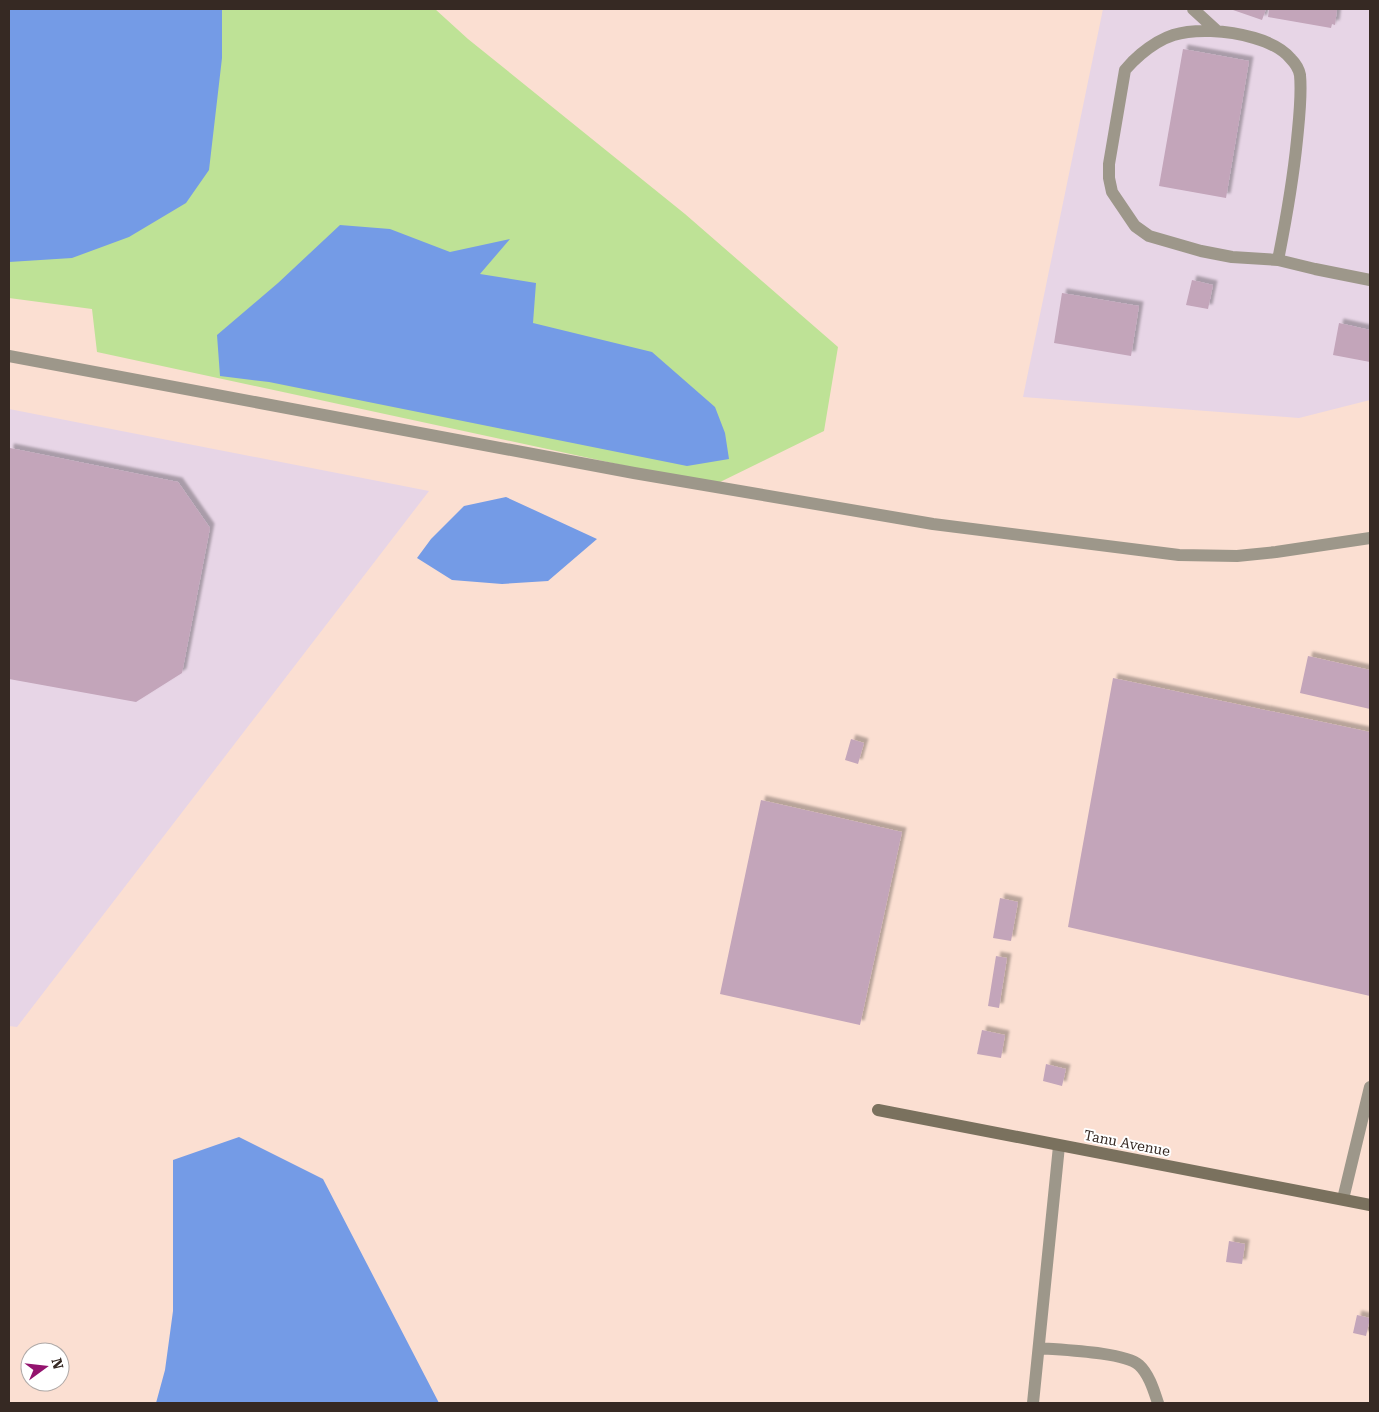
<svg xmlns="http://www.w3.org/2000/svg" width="1379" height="1412" viewBox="0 0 1379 1412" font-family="'Roboto Serif',serif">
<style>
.industrial{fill:#e7d5e6}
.green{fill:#bee296}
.water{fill:#749be6}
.building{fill:#c3a5ba;filter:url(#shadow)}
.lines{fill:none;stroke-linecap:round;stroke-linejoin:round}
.lane{stroke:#9d978a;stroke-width:12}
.street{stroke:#9d978a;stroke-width:12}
.secondary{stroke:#7a715e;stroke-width:12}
.labels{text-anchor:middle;stroke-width:4;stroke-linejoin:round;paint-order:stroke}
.street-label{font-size:14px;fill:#362923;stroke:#fff}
</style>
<defs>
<filter id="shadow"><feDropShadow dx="4.5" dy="-4.5" stdDeviation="1" flood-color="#0004"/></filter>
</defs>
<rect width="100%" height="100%" fill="#fbdfd2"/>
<path class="industrial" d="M 1103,9 L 1370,9 L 1370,400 L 1299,418 L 1023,397 Z
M 9,409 L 429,491 L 17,1027 L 9,1026 Z"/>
<path class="green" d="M 9,9 L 435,9 L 468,39 L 685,214 L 838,347 L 824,431 L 714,485 L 97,352 L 92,309 L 9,298 Z"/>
<path class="water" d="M 9,9 L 222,9 L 222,58 L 209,170 L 186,203 L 129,237 L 72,258 L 9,262 Z
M 340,225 L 390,229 L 450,252 L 510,239 L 480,274 L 536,283 L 533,323 L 652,352 L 715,407 L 725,433 L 729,459 L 687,466 L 269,382 L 220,376 L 217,335 L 278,283 Z
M 506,497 L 597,539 L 548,581 L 502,584 L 452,580 L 417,558 L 431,539 L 464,506 Z
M 239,1137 L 323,1179 L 439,1403 L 156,1403 L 165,1370 L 173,1311 L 173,1160 Z"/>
<path class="building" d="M 1234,9 L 1266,9 L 1262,20 L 1233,10 Z
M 1269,9 L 1337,9 L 1335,25 L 1332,24 L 1331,28 L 1268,17 Z
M 1183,49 L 1249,61 L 1226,198 L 1159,186 Z
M 1192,280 L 1213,285 L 1208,309 L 1186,305 Z
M 1062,293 L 1139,306 L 1131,356 L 1054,343 Z
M 1339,323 L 1370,330 L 1370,362 L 1333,355 Z
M 10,448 L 178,482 L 210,528 L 182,673 L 136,702 L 9,679 L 9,449 Z
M 1308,656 L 1370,670 L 1370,709 L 1300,693 Z
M 1113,678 L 1370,732 L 1370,996 L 1068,927 Z
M 851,739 L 864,743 L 858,764 L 845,760 Z
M 761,800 L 902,832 L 860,1025 L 720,994 Z
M 1000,898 L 1018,902 L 1011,941 L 993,938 Z
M 996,956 L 1007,958 L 999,1008 L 988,1006 Z
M 982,1030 L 1005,1035 L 1001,1058 L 977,1054 Z
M 1046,1064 L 1066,1069 L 1062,1086 L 1043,1081 Z
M 1229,1241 L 1245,1244 L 1242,1264 L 1226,1262 Z
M 1357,1315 L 1370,1318 L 1366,1336 L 1353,1333 Z"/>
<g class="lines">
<path class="lane" d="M 1193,9 L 1217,31
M 1278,260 C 1286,220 1293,180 1297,140 C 1299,119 1302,96 1300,75 C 1299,70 1295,63 1291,59 C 1275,39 1235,32 1211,31 C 1181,30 1164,35 1141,54 C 1135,59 1130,64 1125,70 L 1109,164 L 1109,178 L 1112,192 L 1135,226 L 1149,236 L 1201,251 L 1232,257 L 1278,260 L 1315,269 L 1370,280
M 1343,1199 L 1370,1087
M 1039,1348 C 1061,1350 1124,1352 1139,1365 C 1149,1374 1154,1391 1158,1403
M 1033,1403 L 1059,1146"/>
<path class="street" d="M 9,356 L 634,473 L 933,524 L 1179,555 L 1237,556 L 1276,552 L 1370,538"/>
<path class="secondary" d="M 878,1110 L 1370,1205"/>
</g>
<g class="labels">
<g class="street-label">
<text transform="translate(1127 1143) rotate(11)" y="5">Tanu Avenue</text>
</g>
</g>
<rect width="1379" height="1412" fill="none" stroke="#362923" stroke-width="20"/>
<g transform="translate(45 1367) rotate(75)"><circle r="24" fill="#ffffff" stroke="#afa9a7"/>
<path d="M0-4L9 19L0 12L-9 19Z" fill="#93136e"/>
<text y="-8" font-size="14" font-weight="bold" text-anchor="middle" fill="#362923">N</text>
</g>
</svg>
